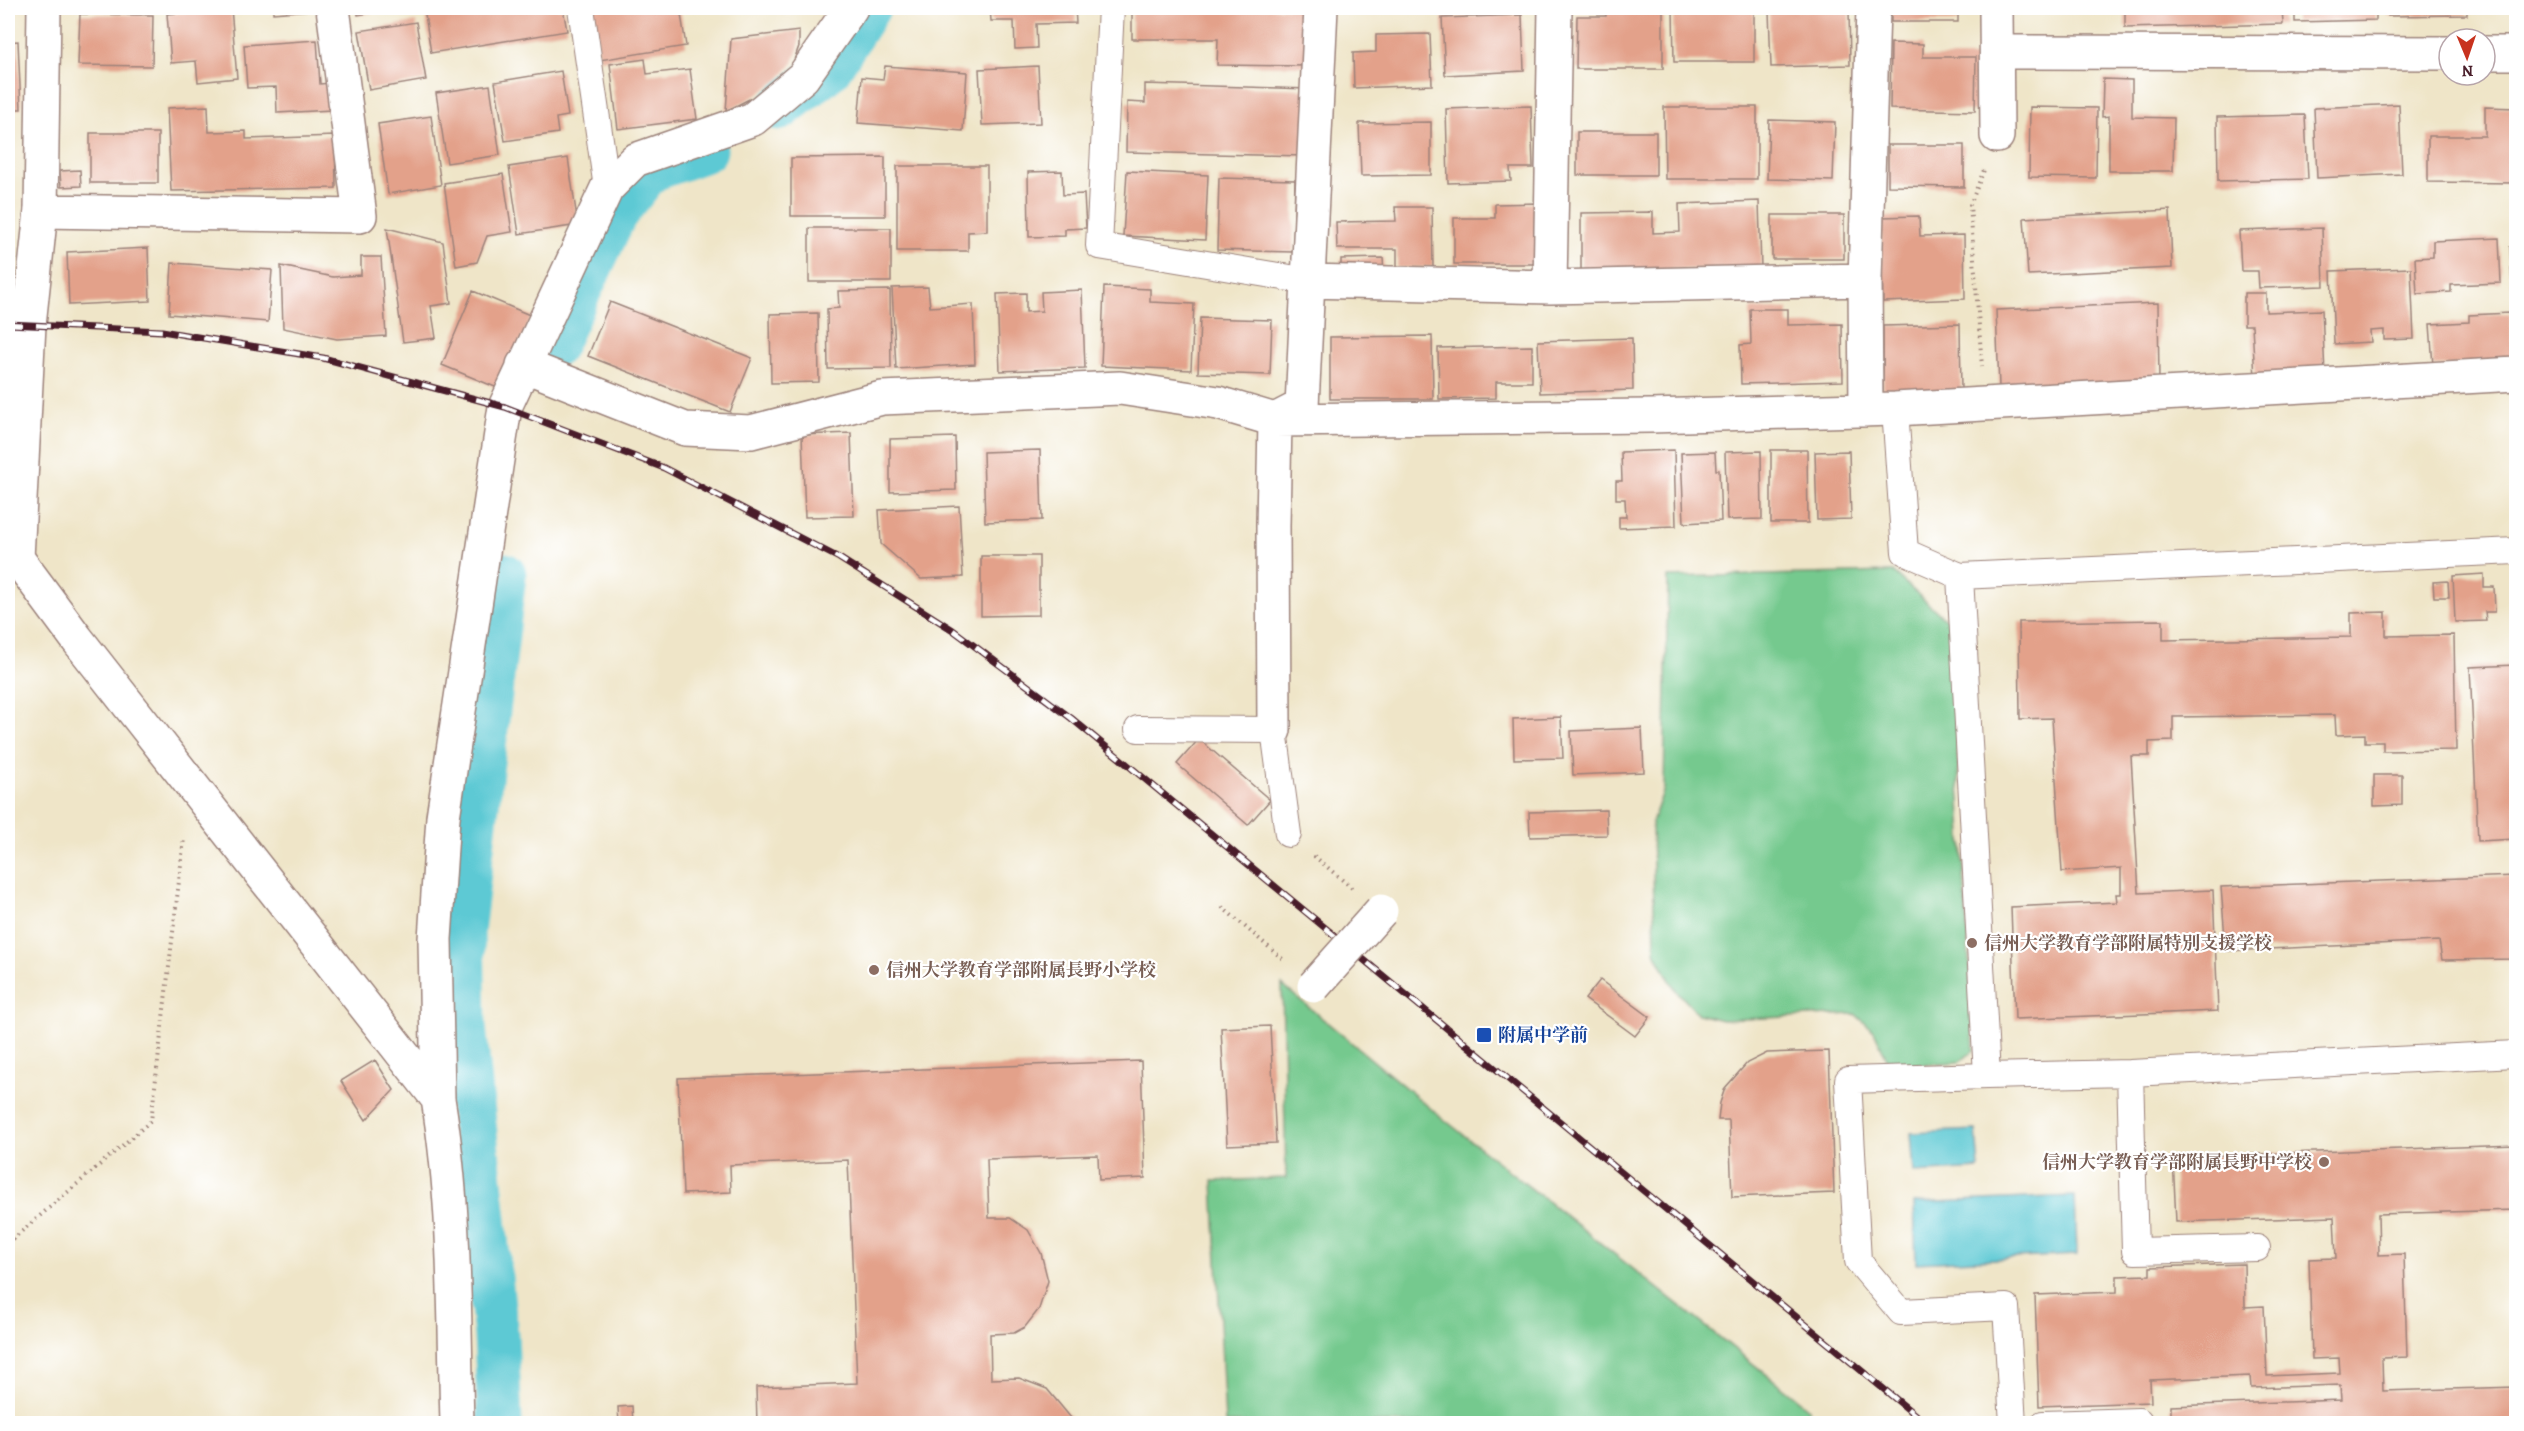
<svg xmlns="http://www.w3.org/2000/svg" width="2524" height="1431" viewBox="0 0 2524 1431" font-family="Alegreya,'Noto Serif JP',serif">
<style>
.green{fill:#74c98e;stroke:#5f745c;stroke-width:1.5}
.water{fill:#5dc9d4;stroke:#547480;stroke-width:1.5}
.lines{fill:none;stroke-linecap:round;stroke-linejoin:round}
.canal{stroke:#5dc9d4;stroke-width:45}
.building{fill:#e3a18a}
.service-casing{stroke:#9c827a;stroke-width:28}
.pedestrian-casing{stroke:#9c827a;stroke-width:36}
.minor-casing{stroke:#9c827a;stroke-width:36}
.path{stroke:#9c827a;stroke-width:4;stroke-dasharray:1.5 4.5;stroke-linecap:butt}
.service{stroke:#fff;stroke-width:26}
.pedestrian{stroke:#fff;stroke-width:33}
.minor{stroke:#fff;stroke-width:33}
.rail-casing{stroke:#4a1f2b;stroke-width:7}
.rail{stroke:#fff;stroke-width:4.5;stroke-dasharray:14;stroke-linecap:butt}
.pedestrian-bridge-casing{stroke:#9c827a;stroke-width:36;stroke-linecap:butt}
.pedestrian-bridge{stroke:#fff;stroke-width:33}
.education-dot{fill:#8d6e63;stroke:#fff;stroke-width:2}
.transit-dot{fill:#1a4fb4;stroke:#fff;stroke-width:2}
.labels{text-anchor:middle;stroke-width:4.5;stroke-linejoin:round;paint-order:stroke}
.education-label{font-size:18px;font-weight:bold;fill:#785e54;stroke:#fff;text-anchor:start}
.transit-label{font-size:18px;font-weight:bold;fill:#164399;stroke:#fff;text-anchor:start}
</style>
<rect width="100%" height="100%" fill="#fff"/>
<filter id="ink" filterUnits="userSpaceOnUse"><feTurbulence type="fractalNoise" baseFrequency=".0167" numOctaves="2"/><feDisplacementMap in="SourceGraphic" scale="12" xChannelSelector="R" yChannelSelector="G"/><feConvolveMatrix kernelMatrix="1 2 1 2 8 2 1 2 1" color-interpolation-filters="sRGB"/></filter>
<filter id="wash" filterUnits="userSpaceOnUse"><feTurbulence type="fractalNoise" baseFrequency=".008" numOctaves="4" result="noise"/><feDisplacementMap in="SourceGraphic" scale="24" xChannelSelector="R" yChannelSelector="G"/><feGaussianBlur stdDeviation="1.35" result="paint"/><feColorMatrix in="noise" values="0 0 0 0 0 0 0 0 0 0 0 0 0 0 0 0 0 1.4 0 .05"/><feComposite in="paint" operator="in"/></filter>
<g filter="url(#wash)">
<rect width="100%" height="100%" fill="#efe5c8"/>
<path class="green" d="M 1893,572 L 1950,623 L 1974,1050 L 1960,1062 L 1890,1066 L 1874,1031 L 1855,1014 L 1722,1020 L 1698,1014 L 1674,988 L 1655,952 L 1652,822 L 1664,789 L 1668,577 Z
M 1282,985 L 1441,1117 L 1809,1408 L 1809,1423 L 1225,1423 L 1213,1181 L 1286,1178 Z"/>
<path class="water" d="M 1976,1130 L 1979,1169 L 1914,1173 L 1911,1133 Z
M 2075,1196 L 2077,1255 L 1916,1263 L 1914,1203 Z"/>
<g class="lines">
<path class="canal" d="M 780,108 L 829,69 L 868,8
M 554,345 L 615,214 L 650,170 L 705,150
M 500,1424 L 496,1335 L 464,1027 L 462,932 L 504,575"/>
</g>
<g id="blocks">
<path class="building" d="M 231,8 L 237,78 L 198,82 L 196,61 L 171,63 L 167,14 Z
M 273,8 L 324,8 L 324,9 L 273,13 Z
M 357,8 L 392,8 L 392,9 L 358,15 Z
M 424,8 L 563,8 L 567,31 L 431,53 Z
M 592,8 L 680,8 L 686,46 L 600,60 Z
M 990,8 L 1075,8 L 1076,23 L 1036,24 L 1037,48 L 1015,49 L 1014,21 L 991,21 Z
M 1132,8 L 1309,8 L 1309,66 L 1217,65 L 1218,39 L 1132,39 Z
M 1606,8 L 1663,8 L 1663,69 L 1576,69 L 1577,16 L 1606,16 Z
M 1673,8 L 1754,8 L 1754,62 L 1674,62 Z
M 1891,8 L 1958,8 L 1958,22 L 1891,22 Z
M 2125,8 L 2282,8 L 2283,24 L 2125,28 Z
M 2295,8 L 2376,8 L 2376,20 L 2295,22 Z
M 2388,8 L 2467,8 L 2467,15 L 2388,16 Z
M 1849,9 L 1850,65 L 1771,67 L 1769,11 Z
M 80,14 L 153,15 L 152,66 L 78,65 Z
M 1522,15 L 1524,71 L 1445,75 L 1442,18 Z
M 416,22 L 426,80 L 369,90 L 359,31 Z
M 799,31 L 799,46 L 793,63 L 779,79 L 757,95 L 726,111 L 731,39 Z
M 1430,34 L 1432,85 L 1354,88 L 1353,53 L 1376,52 L 1376,35 Z
M 317,40 L 320,84 L 331,83 L 332,110 L 277,113 L 276,87 L 247,88 L 244,45 Z
M 18,41 L 21,109 L 8,109 L 8,42 Z
M 1891,43 L 1923,44 L 1923,57 L 1976,57 L 1975,111 L 1890,109 Z
M 645,59 L 647,74 L 690,69 L 697,119 L 618,129 L 610,64 Z
M 885,66 L 967,72 L 963,131 L 858,123 L 862,77 L 883,79 Z
M 1038,66 L 1041,123 L 982,125 L 979,69 Z
M 561,71 L 568,116 L 556,118 L 558,133 L 505,141 L 495,82 Z
M 2103,79 L 2132,80 L 2132,117 L 2174,118 L 2173,171 L 2109,171 L 2109,116 L 2102,117 Z
M 1145,84 L 1308,89 L 1305,156 L 1126,152 L 1127,102 L 1145,103 Z
M 490,85 L 500,155 L 447,163 L 436,93 Z
M 2399,104 L 2402,174 L 2317,178 L 2314,108 Z
M 208,106 L 209,132 L 246,131 L 246,139 L 335,136 L 336,188 L 171,191 L 167,108 Z
M 1531,106 L 1533,168 L 1510,168 L 1511,181 L 1448,183 L 1446,109 Z
M 1664,107 L 1757,107 L 1757,179 L 1665,179 Z
M 2030,107 L 2097,108 L 2096,178 L 2029,177 Z
M 2485,107 L 2516,108 L 2516,183 L 2428,182 L 2428,136 L 2485,136 Z
M 2305,115 L 2308,179 L 2218,181 L 2217,117 Z
M 431,116 L 441,185 L 388,194 L 378,124 Z
M 1769,120 L 1835,122 L 1833,181 L 1767,179 Z
M 1431,122 L 1431,175 L 1361,176 L 1359,123 Z
M 1577,132 L 1656,132 L 1656,175 L 1577,175 Z
M 90,133 L 158,133 L 158,183 L 90,183 Z
M 1888,145 L 1964,145 L 1964,187 L 1888,186 Z
M 885,157 L 885,216 L 791,216 L 791,158 Z
M 568,158 L 578,225 L 519,234 L 509,167 Z
M 897,166 L 987,166 L 987,231 L 968,232 L 968,251 L 897,251 Z
M 80,170 L 81,186 L 61,187 L 60,171 Z
M 1062,171 L 1063,195 L 1084,194 L 1086,228 L 1065,229 L 1065,236 L 1029,237 L 1028,172 Z
M 1127,171 L 1208,175 L 1205,240 L 1123,236 Z
M 503,174 L 512,232 L 487,236 L 477,262 L 456,266 L 444,183 Z
M 1219,178 L 1295,180 L 1293,252 L 1217,250 Z
M 1759,201 L 1761,268 L 1581,271 L 1581,213 L 1653,212 L 1653,233 L 1680,232 L 1679,204 Z
M 1539,203 L 1539,264 L 1454,264 L 1454,218 L 1495,218 L 1495,204 Z
M 1395,207 L 1432,207 L 1433,267 L 1397,268 L 1397,249 L 1337,249 L 1336,222 L 1396,221 Z
M 2170,210 L 2172,268 L 2028,275 L 2024,218 Z
M 1772,215 L 1844,215 L 1844,259 L 1772,259 Z
M 1919,216 L 1920,236 L 1964,235 L 1965,299 L 1883,302 L 1881,217 Z
M 10,219 L 13,279 L 8,280 L 8,220 Z
M 387,228 L 443,242 L 451,303 L 431,306 L 436,338 L 403,342 Z
M 809,228 L 891,228 L 891,282 L 809,282 Z
M 2322,228 L 2324,286 L 2259,288 L 2258,271 L 2241,271 L 2239,231 Z
M 2499,238 L 2501,283 L 2451,285 L 2451,292 L 2417,294 L 2415,258 L 2433,257 L 2433,241 Z
M 2510,247 L 2516,247 L 2516,286 L 2512,286 Z
M 148,248 L 150,301 L 69,305 L 67,252 Z
M 361,257 L 381,257 L 386,336 L 337,339 L 283,328 L 281,266 L 333,277 L 361,275 Z
M 1383,258 L 1384,273 L 1341,275 L 1341,259 Z
M 172,263 L 272,270 L 268,322 L 169,314 Z
M 2411,268 L 2414,339 L 2384,340 L 2384,330 L 2370,331 L 2371,342 L 2334,344 L 2331,271 Z
M 928,287 L 930,307 L 973,304 L 975,364 L 896,369 L 892,288 Z
M 1104,287 L 1150,289 L 1150,302 L 1194,304 L 1191,370 L 1101,366 Z
M 890,290 L 891,368 L 828,369 L 827,309 L 839,308 L 838,291 Z
M 1082,290 L 1085,368 L 1000,371 L 997,294 L 1026,293 L 1026,312 L 1042,311 L 1041,292 Z
M 473,291 L 532,316 L 500,389 L 442,365 Z
M 2244,293 L 2266,293 L 2266,312 L 2322,310 L 2325,374 L 2255,378 L 2252,325 L 2244,325 Z
M 610,302 L 752,358 L 730,412 L 588,356 Z
M 2158,303 L 2159,382 L 1999,387 L 1996,310 Z
M 1750,309 L 1788,309 L 1788,325 L 1842,324 L 1843,381 L 1741,384 L 1740,345 L 1751,344 Z
M 818,313 L 819,382 L 771,383 L 770,314 Z
M 2510,313 L 2513,362 L 2433,366 L 2430,324 L 2469,322 L 2469,315 Z
M 1200,318 L 1272,320 L 1270,375 L 1198,373 Z
M 1960,324 L 1961,392 L 1883,393 L 1883,326 Z
M 1432,336 L 1433,399 L 1330,399 L 1330,337 Z
M 1632,338 L 1633,390 L 1540,393 L 1538,341 Z
M 1532,346 L 1532,382 L 1496,382 L 1496,398 L 1439,399 L 1438,348 Z
M 851,433 L 854,516 L 805,517 L 802,435 Z
M 955,437 L 956,490 L 890,492 L 890,439 Z
M 1040,450 L 1042,520 L 985,522 L 983,452 Z
M 1674,450 L 1676,526 L 1619,528 L 1619,517 L 1626,517 L 1625,499 L 1616,499 L 1616,481 L 1622,481 L 1621,452 Z
M 1771,450 L 1807,450 L 1808,523 L 1771,523 Z
M 1761,451 L 1762,519 L 1727,520 L 1725,452 Z
M 1849,451 L 1851,519 L 1817,520 L 1815,452 Z
M 1715,452 L 1716,470 L 1719,470 L 1721,521 L 1684,523 L 1681,453 Z
M 959,506 L 963,577 L 921,579 L 881,544 L 879,510 Z
M 981,556 L 1039,556 L 1039,615 L 981,616 Z
M 2484,574 L 2484,587 L 2494,587 L 2495,612 L 2485,612 L 2486,621 L 2455,622 L 2453,576 Z
M 2448,581 L 2449,597 L 2434,597 L 2433,582 Z
M 2386,612 L 2386,636 L 2454,635 L 2456,750 L 2383,751 L 2383,742 L 2365,742 L 2365,734 L 2336,735 L 2335,715 L 2173,717 L 2173,741 L 2149,742 L 2149,756 L 2131,756 L 2139,893 L 2213,890 L 2218,1011 L 2015,1019 L 2011,907 L 2117,902 L 2116,894 L 2121,894 L 2121,868 L 2062,872 L 2052,718 L 2020,719 L 2019,622 L 2163,620 L 2163,640 L 2351,637 L 2351,613 Z
M 2516,665 L 2516,839 L 2478,841 L 2470,667 Z
M 1561,717 L 1563,758 L 1514,759 L 1513,719 Z
M 1642,728 L 1644,772 L 1573,775 L 1571,731 Z
M 1199,739 L 1270,800 L 1248,825 L 1177,764 Z
M 2374,775 L 2402,775 L 2402,805 L 2374,806 Z
M 1606,810 L 1607,835 L 1530,837 L 1529,812 Z
M 2516,876 L 2516,959 L 2442,960 L 2439,941 L 2226,951 L 2221,887 Z
M 1600,980 L 1650,1017 L 1635,1036 L 1585,999 Z
M 1270,1026 L 1276,1143 L 1227,1145 L 1221,1028 Z
M 1829,1051 L 1834,1193 L 1732,1197 L 1729,1120 L 1718,1120 L 1720,1103 L 1725,1088 L 1747,1063 L 1767,1053 Z
M 375,1060 L 394,1090 L 366,1120 L 341,1081 Z
M 1141,1061 L 1145,1178 L 1099,1180 L 1098,1155 L 987,1159 L 989,1218 L 1010,1218 L 1028,1230 L 1041,1253 L 1048,1281 L 1039,1309 L 1025,1327 L 1014,1333 L 990,1334 L 991,1379 L 1019,1378 L 1047,1389 L 1076,1424 L 757,1424 L 756,1387 L 857,1383 L 848,1160 L 730,1165 L 731,1192 L 683,1194 L 678,1078 Z
M 2516,1145 L 2516,1210 L 2378,1214 L 2379,1255 L 2404,1254 L 2407,1357 L 2382,1358 L 2383,1391 L 2516,1387 L 2516,1424 L 2171,1424 L 2171,1406 L 2341,1400 L 2340,1385 L 2251,1388 L 2250,1376 L 2150,1380 L 2151,1402 L 2039,1406 L 2035,1295 L 2117,1292 L 2117,1276 L 2150,1275 L 2150,1267 L 2244,1264 L 2245,1307 L 2264,1306 L 2267,1376 L 2340,1373 L 2339,1358 L 2312,1359 L 2309,1259 L 2336,1258 L 2334,1217 L 2176,1222 L 2173,1157 Z
M 632,1406 L 633,1424 L 619,1424 L 618,1407 Z"/>
</g>
</g>
<g filter="url(#ink)">
<use href="#blocks" fill-opacity="0" stroke="#9c827a" stroke-width="1.5"/>
<g class="lines">
<defs>
<path id="service" d="M 581,8 L 607,188
M 1111,8 L 1099,246 L 1308,281
M 1895,409 L 1905,552 L 1960,576 L 2516,551
M 1960,576 L 1987,1076 L 2130,1073 L 2516,1054
M 1138,729 L 1274,730 L 1288,834
M 2130,1073 L 2135,1251 L 2257,1248
M 1987,1076 L 1848,1080 L 1858,1261 L 1901,1312 L 2006,1307 L 2013,1424
M 2043,1424 L 2139,1421 L 2139,1424"/>
<path id="pedestrian" d="M 17,558 L 29,325 L 41,211"/>
<path id="minor" d="M 44,8 L 41,211 L 360,216 L 333,8
M 1996,8 L 1997,136
M 1997,52 L 2449,53
M 2485,53 L 2516,53
M 1308,281 L 1550,287 L 1555,8
M 1550,287 L 1865,280
M 523,365 L 685,429 L 751,432 L 882,398 L 1120,388 L 1218,403 L 1275,420 L 1651,416 L 1895,409 L 2516,374
M 1866,410 L 1865,280 L 1873,8
M 8,554 L 17,558 L 77,639 L 438,1099 C 456,1206 454,1316 457,1424
M 1274,730 L 1273,526 L 1275,420 L 1302,406 L 1321,8
M 438,1099 L 435,939 L 443,817 L 505,407 L 607,188 L 635,160 L 753,119 L 803,77 L 851,8"/>
</defs>
<use href="#service" class="service-casing"/>
<use href="#pedestrian" class="pedestrian-casing"/>
<use href="#minor" class="minor-casing"/>
<path class="path" d="M 1982,367 L 1970,205 L 1984,170
M 1314,856 L 1352,888
M 1222,907 L 1285,961
M 8,1243 L 151,1121 L 184,838"/>
<use href="#service" class="service"/>
<use href="#pedestrian" class="pedestrian"/>
<use href="#minor" class="minor"/>
<defs>
<path id="rail" d="M 8,324 L 162,331 L 323,358 L 505,407 L 664,468 L 839,558 L 953,630 L 1071,718 L 1926,1424"/>
</defs>
<use href="#rail" class="rail-casing"/>
<use href="#rail" class="rail"/>
<defs>
<path id="pedestrian-bridge" d="M 1314,986 L 1381,911"/>
</defs>
<use href="#pedestrian-bridge" class="pedestrian-bridge-casing"/>
<use href="#pedestrian-bridge" class="pedestrian-bridge"/>
</g>
</g>
<g class="education-dot">
<circle cx="1972" cy="943" r="6"/>
<circle cx="874" cy="970" r="6"/>
<circle cx="2324" cy="1162" r="6"/>
</g>
<rect class="transit-dot" x="1476" y="1027" width="16" height="16" rx="3"/>
<g class="labels">
<g class="education-label">
<text x="1984" y="949">信州大学教育学部附属特別支援学校</text>
<text x="886" y="976">信州大学教育学部附属長野小学校</text>
<text x="2312" y="1168" text-anchor="end">信州大学教育学部附属長野中学校</text>
</g>
<g class="transit-label">
<text x="1498" y="1041">附属中学前</text>
</g>
</g>
<rect width="2524" height="1431" fill="none" stroke="#fff" stroke-width="30"/>
<g transform="translate(2467 57) rotate(178)"><circle r="28" fill="#ffffff" stroke="#b7a5aa" stroke-width="1.5"/>
<path d="M0-4.5L10 22L0 15L-10 22Z" fill="#c8321e"/>
<text y="-9" font-size="16" font-weight="bold" text-anchor="middle" fill="#4a1f2b">N</text>
</g>
</svg>
